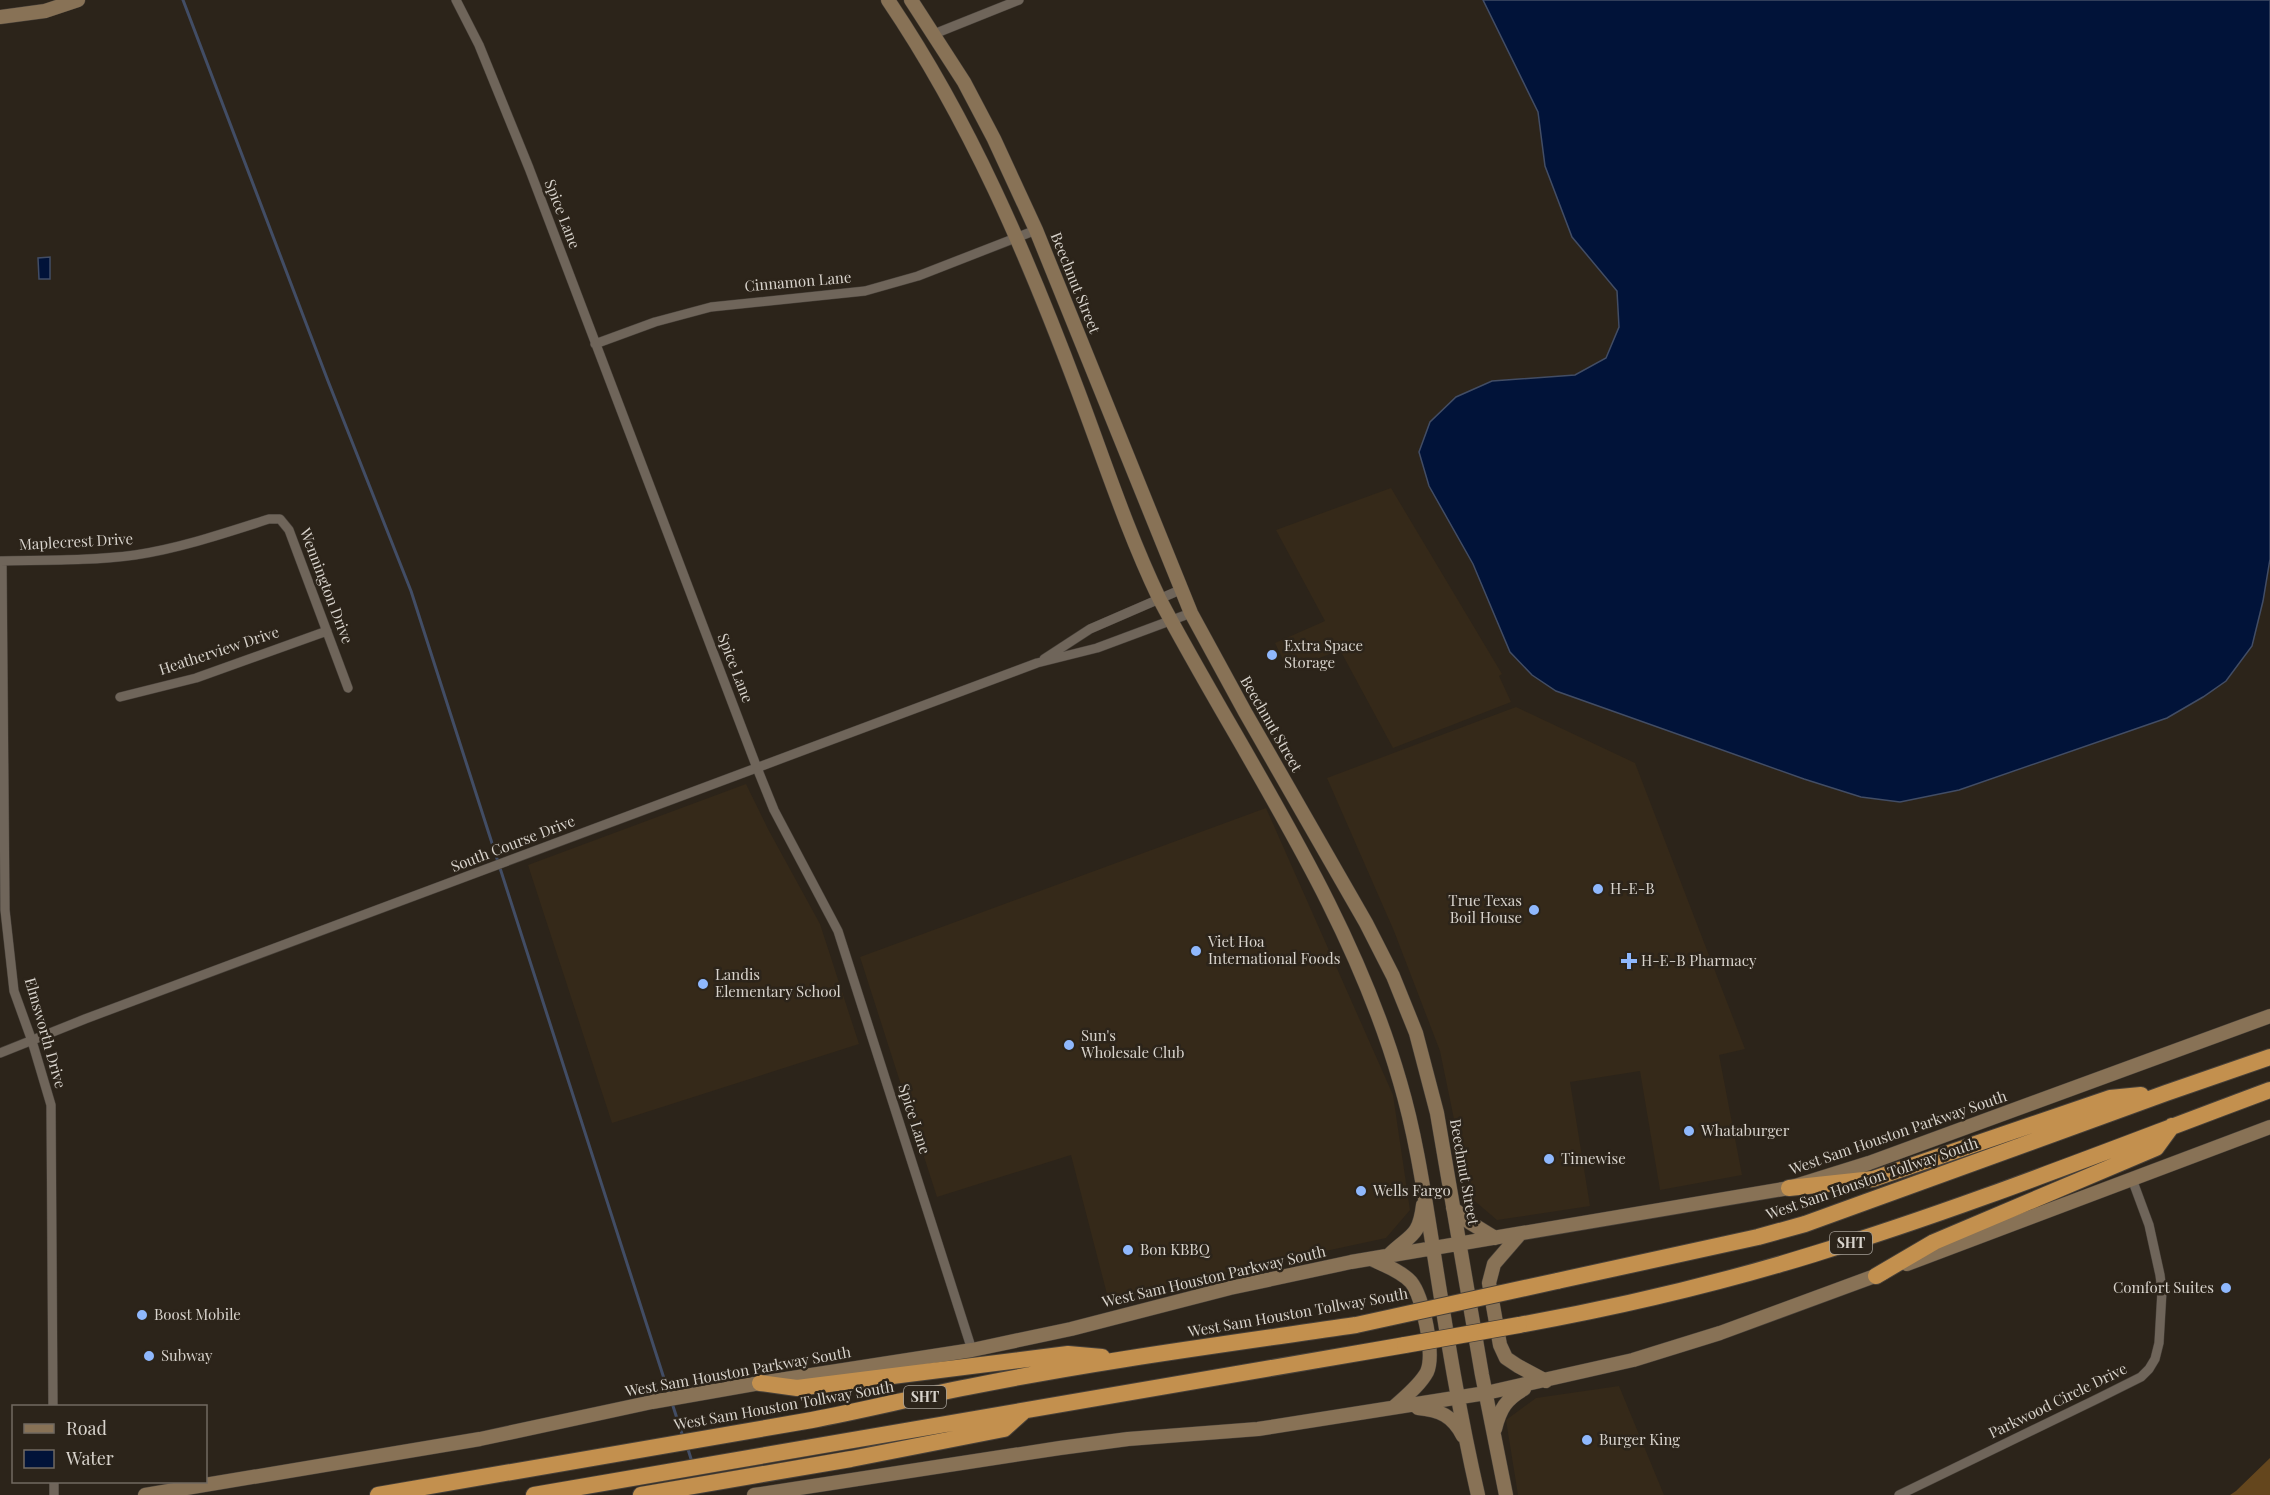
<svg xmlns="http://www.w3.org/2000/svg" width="2270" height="1495" viewBox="0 0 2270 1495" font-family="'Playfair Display',serif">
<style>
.built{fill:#352919}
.green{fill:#64461d}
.water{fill:#011339;stroke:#424d65;stroke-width:1.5}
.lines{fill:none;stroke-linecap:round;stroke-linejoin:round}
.stream{stroke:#424d65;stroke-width:3}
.minor-casing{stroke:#474039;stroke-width:10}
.secondary-casing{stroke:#474039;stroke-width:15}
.motorway-casing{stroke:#474039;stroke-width:18}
.minor{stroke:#6f655a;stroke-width:9}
.secondary{stroke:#887256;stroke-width:14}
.motorway{stroke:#c3904e;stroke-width:16}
.motorway-bridge-casing{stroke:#474039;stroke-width:18;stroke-linecap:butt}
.motorway-bridge{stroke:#c3904e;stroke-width:16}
.poi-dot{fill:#8fb8fd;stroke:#2c241a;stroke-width:2}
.labels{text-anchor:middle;stroke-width:5;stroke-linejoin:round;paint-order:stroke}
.shield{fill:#2c241a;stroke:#a49e97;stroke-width:1.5}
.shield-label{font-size:14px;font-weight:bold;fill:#d8d3cc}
.street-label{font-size:15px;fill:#d8d3cc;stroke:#2c241a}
.poi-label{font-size:15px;fill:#d8d3cc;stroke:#2c241a;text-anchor:start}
</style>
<rect width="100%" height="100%" fill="#2c241a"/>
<path class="built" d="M 1391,488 L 1502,674 L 1499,676 L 1511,702 L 1393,748 L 1340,650 L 1288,670 L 1275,643 L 1325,621 L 1276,530 Z
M 1516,707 L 1635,763 L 1745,1049 L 1719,1055 L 1742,1175 L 1660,1190 L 1640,1071 L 1570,1082 L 1590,1206 L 1497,1220 L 1470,1197 L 1440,1051 L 1394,931 L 1327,778 Z
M 746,784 L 768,829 L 820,924 L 859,1044 L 612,1123 L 528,865 Z
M 1266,808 L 1393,1095 L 1410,1210 L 1386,1238 L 1108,1298 L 1071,1155 L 937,1197 L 860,957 Z
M 1619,1386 L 1664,1495 L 1518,1495 L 1506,1420 L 1536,1398 Z"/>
<path class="green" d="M 2270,1458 L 2270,1495 L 2230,1495 L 2236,1491 Z"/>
<path class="water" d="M 1483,0 L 2270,0 L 2270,559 L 2263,601 L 2252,646 L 2226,681 L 2203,697 L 2167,718 L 1959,790 L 1900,802 L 1861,797 L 1804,779 L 1556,691 L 1532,675 L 1510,652 L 1473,564 L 1429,486 L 1419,452 L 1430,422 L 1456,397 L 1492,381 L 1575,375 L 1606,358 L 1619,327 L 1617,291 L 1572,237 L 1545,166 L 1538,112 Z
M 50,257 L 50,279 L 39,279 L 38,258 Z"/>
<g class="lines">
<path class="stream" d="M 183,0 L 328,381 L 411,591 L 669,1394
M 672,1403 L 683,1437
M 687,1446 L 692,1462"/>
<defs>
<path id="minor" d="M 456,0 L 479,45 L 529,168 L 757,768 L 774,810 L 838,931 L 972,1350
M 934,34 L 1019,0
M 595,344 L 655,322 L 711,307 L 865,291 L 918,276 L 1036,230
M 0,561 C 45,560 90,561 135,555 C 181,548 225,533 269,519 L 280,519 L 289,530 L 348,688
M 2,561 L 5,910 L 14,991 L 32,1041 L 51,1105 L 53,1406
M 1044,659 L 1090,629 L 1180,590
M 120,697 L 196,678 L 327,631
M 0,1053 L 85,1019 L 1037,663 L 1097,648 L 1191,613
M 54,1482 L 54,1495
M 1899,1495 L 2099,1398 L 2141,1377 L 2149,1369 L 2155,1359 L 2159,1343 L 2162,1291 L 2160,1275 L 2149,1225 L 2132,1179"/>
<path id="secondary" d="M 888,0 C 970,121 1027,255 1078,391 C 1104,460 1127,531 1159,598 C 1243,757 1350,907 1400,1082 C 1416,1136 1424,1192 1433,1248 C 1446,1330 1459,1413 1478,1495
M 911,0 L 964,82 L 994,139 L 1036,230 L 1191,613 L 1245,712 L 1366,923 L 1393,976 L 1416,1033 L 1437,1113 L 1482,1375 L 1506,1495
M 0,17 L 45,11 L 78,0
M 1453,1208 L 1469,1222 L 1495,1238
M 1520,1234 L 1494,1264 L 1489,1283 L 1500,1345 L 1506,1358 L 1518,1366 L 1546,1381
M 1390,1254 C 1411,1234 1419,1237 1423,1205
M 1371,1259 C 1384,1265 1401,1271 1411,1282 C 1423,1297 1435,1354 1427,1372 C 1420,1385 1406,1396 1395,1406
M 1907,1264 L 2270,1127
M 1418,1408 C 1440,1410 1453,1416 1463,1436
M 1495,1429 C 1500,1409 1506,1399 1524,1389
M 145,1495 L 480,1439 L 652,1402 L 760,1383 L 972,1350 L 1071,1329 L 1230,1288 L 1351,1262 L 1789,1188 L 1869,1163 L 2270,1016
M 754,1495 L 1060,1448 L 1128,1439 L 1258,1429 L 1486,1393 L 1633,1360 L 1720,1333 L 1883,1273"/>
<path id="motorway" d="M 1789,1188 L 1873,1179 L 2110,1098 L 2141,1095
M 1876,1276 L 1934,1242 L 2156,1148 L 2172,1126
M 1557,1281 L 1758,1237 L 1805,1224 L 2166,1093 L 2270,1057
M 1519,1325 C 1619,1307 1717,1284 1814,1254 C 1968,1207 2119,1146 2270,1090
M 760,1383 L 797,1388 L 1068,1354 L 1102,1357
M 378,1495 L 812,1420 C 865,1410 916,1397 968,1387 C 1096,1361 1227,1344 1356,1325
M 534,1495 L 1405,1345
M 641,1495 L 851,1459 L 1004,1429 L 1023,1412"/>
</defs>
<use href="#minor" class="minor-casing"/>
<use href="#secondary" class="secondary-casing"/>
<use href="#motorway" class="motorway-casing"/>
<use href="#minor" class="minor"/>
<use href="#secondary" class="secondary"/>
<use href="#motorway" class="motorway"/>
<defs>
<path id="motorway-bridge" d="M 1356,1325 L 1557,1281
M 1405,1345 L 1519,1325"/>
</defs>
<use href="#motorway-bridge" class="motorway-bridge-casing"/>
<use href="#motorway-bridge" class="motorway-bridge"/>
</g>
<g class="poi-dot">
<circle cx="1272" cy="655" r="6"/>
<circle cx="1598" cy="889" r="6"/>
<circle cx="1534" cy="910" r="6"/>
<circle cx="1196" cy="951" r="6"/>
<path d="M1626 952h6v6h6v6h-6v6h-6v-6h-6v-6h6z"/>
<circle cx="703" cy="984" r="6"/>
<circle cx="1069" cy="1045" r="6"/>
<circle cx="1689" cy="1131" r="6"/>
<circle cx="1549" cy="1159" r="6"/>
<circle cx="1361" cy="1191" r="6"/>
<circle cx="1128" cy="1250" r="6"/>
<circle cx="2226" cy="1288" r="6"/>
<circle cx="142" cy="1315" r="6"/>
<circle cx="149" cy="1356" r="6"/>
<circle cx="1587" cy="1440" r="6"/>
</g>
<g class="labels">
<g class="shield">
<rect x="1830" y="1232" width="42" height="22" rx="4.5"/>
<rect x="904" y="1386" width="42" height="22" rx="4.5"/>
</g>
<g class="shield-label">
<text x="1851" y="1248">SHT</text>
<text x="925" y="1402">SHT</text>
</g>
<g class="street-label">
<text transform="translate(562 214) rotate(69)" y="5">Spice Lane</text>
<text transform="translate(798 282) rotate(-5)" y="5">Cinnamon Lane</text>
<text transform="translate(1075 283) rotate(68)" y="5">Beechnut Street</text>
<text transform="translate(76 542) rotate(-3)" y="5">Maplecrest Drive</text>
<text transform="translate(326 586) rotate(69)" y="5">Wennington Drive</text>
<text transform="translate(219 651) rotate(-18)" y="5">Heatherview Drive</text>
<text transform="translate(735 668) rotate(69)" y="5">Spice Lane</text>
<text transform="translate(1271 724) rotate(60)" y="5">Beechnut Street</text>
<text transform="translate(513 844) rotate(-21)" y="5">South Course Drive</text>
<text transform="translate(45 1033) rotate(74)" y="5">Elmsworth Drive</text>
<text transform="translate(914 1119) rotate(72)" y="5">Spice Lane</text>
<text transform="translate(1898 1133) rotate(-19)" y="5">West Sam Houston Parkway South</text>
<text transform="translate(1464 1172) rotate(80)" y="5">Beechnut Street</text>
<text transform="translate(1872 1179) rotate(-19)" y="5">West Sam Houston Tollway South</text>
<text transform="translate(1214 1277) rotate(-13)" y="5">West Sam Houston Parkway South</text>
<text transform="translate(1298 1313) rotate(-10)" y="5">West Sam Houston Tollway South</text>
<text transform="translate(738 1372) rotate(-10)" y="5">West Sam Houston Parkway South</text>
<text transform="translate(2058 1401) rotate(-26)" y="5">Parkwood Circle Drive</text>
<text transform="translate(784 1406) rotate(-10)" y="5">West Sam Houston Tollway South</text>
</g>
<g class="poi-label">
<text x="1284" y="651">Extra Space<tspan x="1284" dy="17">Storage</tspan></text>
<text x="1610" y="894">H-E-B</text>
<text x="1522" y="906" text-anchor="end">True Texas<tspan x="1522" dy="17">Boil House</tspan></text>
<text x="1208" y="947">Viet Hoa<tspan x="1208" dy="17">International Foods</tspan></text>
<text x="1641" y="966">H-E-B Pharmacy</text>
<text x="715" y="980">Landis<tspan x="715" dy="17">Elementary School</tspan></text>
<text x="1081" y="1041">Sun's<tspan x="1081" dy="17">Wholesale Club</tspan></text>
<text x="1701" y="1136">Whataburger</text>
<text x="1561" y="1164">Timewise</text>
<text x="1373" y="1196">Wells Fargo</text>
<text x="1140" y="1255">Bon KBBQ</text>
<text x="2214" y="1293" text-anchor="end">Comfort Suites</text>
<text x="154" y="1320">Boost Mobile</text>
<text x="161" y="1361">Subway</text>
<text x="1599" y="1445">Burger King</text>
</g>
</g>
<rect x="12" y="1405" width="195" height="78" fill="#2c241a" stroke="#716a61" stroke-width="1.5"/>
<rect x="24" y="1424" width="30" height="9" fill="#887256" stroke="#716a61" stroke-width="1.5"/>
<text x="66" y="1435" font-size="18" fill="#d8d3cc">Road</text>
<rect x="24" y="1450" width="30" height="18" fill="#011339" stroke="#716a61" stroke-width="1.5"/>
<text x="66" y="1465" font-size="18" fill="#d8d3cc">Water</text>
</svg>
